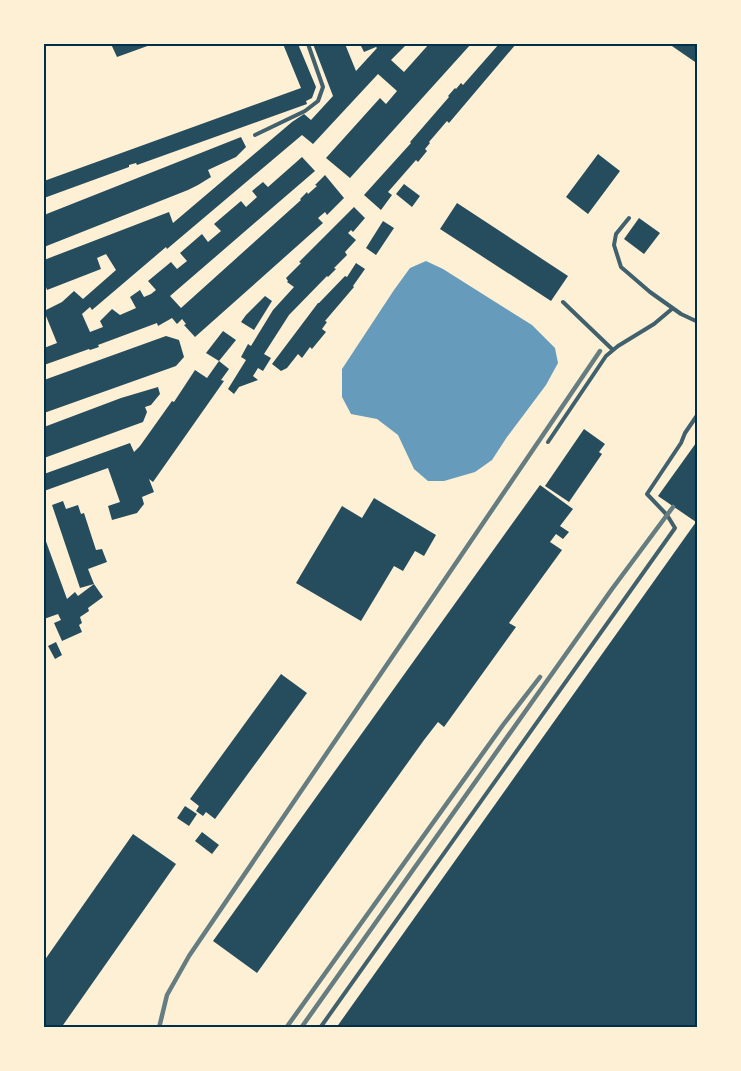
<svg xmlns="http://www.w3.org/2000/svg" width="741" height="1071" viewBox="0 0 741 1071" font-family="'Golos Text',sans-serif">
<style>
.water{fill:#669bbc}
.building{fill:#264d5e}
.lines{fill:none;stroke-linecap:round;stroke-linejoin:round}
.service{stroke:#3f606c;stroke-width:4}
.rail{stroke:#657d81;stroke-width:4.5}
.neatline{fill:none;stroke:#003049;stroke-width:2}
</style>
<rect width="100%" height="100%" fill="#fdf0d5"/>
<path class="water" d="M 426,261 L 443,269 L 532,325 L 555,348 L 558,363 L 546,385 L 507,437 L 492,460 L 475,472 L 444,481 L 428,481 L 414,469 L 398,435 L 377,419 L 351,414 L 342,397 L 342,369 L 394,290 L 410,268 Z"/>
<path class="building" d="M 111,44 L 153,44 L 117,57 Z
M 283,44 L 298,44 L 316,87 L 312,98 L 306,101 L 307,104 L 137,165 L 136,163 L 129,165 L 129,167 L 44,198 L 44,181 L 301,88 Z
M 313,44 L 345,44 L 356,71 L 377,48 L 376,47 L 364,52 L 360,44 L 407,44 L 391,60 L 404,72 L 429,44 L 471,44 L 350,178 L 326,158 L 380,98 L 386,104 L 397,91 L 378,74 L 313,144 L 302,135 L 167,249 L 166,247 L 92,310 L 90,307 L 82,314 L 90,332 L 103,327 L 100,321 L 112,309 L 120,315 L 136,308 L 130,297 L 140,290 L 144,297 L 151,294 L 156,290 L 148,281 L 171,262 L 177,269 L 187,261 L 180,253 L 202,234 L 208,242 L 221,231 L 214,224 L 241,201 L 246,207 L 257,197 L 252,191 L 263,182 L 268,187 L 302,157 L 315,171 L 170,296 L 181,308 L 301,200 L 300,199 L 307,192 L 308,194 L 317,186 L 315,185 L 325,175 L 344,198 L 327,215 L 325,212 L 318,218 L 323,223 L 195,337 L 184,325 L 186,324 L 182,319 L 177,324 L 172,318 L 158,326 L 157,323 L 98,345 L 99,347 L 90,350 L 89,349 L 44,365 L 44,348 L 57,343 L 44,311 L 62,302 L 74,291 L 83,299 L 116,270 L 106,254 L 97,258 L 101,269 L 47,290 L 44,281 L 44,260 L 169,212 L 173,223 L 292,122 L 304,114 L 311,120 L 333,96 Z
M 499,44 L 516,44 L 449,123 L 447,121 L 429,142 L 430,143 L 425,149 L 427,151 L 418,162 L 416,160 L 388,192 L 392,195 L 381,210 L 364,195 L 411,143 L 410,142 L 449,97 L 448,96 L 455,88 L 456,89 L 461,83 L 463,85 Z
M 669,44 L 698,44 L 698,64 Z
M 241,137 L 246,147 L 236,157 L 208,170 L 211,177 L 198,185 L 188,190 L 44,247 L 44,215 Z
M 598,154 L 620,171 L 588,214 L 566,197 Z
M 404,184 L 420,196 L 412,207 L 396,194 Z
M 457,203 L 568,276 L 551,301 L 440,229 Z
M 354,207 L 365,218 L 353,232 L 351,230 L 348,233 L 356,240 L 345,252 L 347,255 L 334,268 L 336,269 L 328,277 L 327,276 L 289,315 L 264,354 L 271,358 L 263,371 L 258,368 L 253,376 L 258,380 L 239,387 L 234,394 L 228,389 L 246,360 L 241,357 L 248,344 L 251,346 L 273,310 L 294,287 L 287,282 L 288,281 L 286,278 L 301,263 L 299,262 Z
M 639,218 L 660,233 L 644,254 L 624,239 Z
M 383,221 L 394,228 L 376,255 L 366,248 Z
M 356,263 L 365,269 L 353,286 L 354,287 L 325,321 L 327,322 L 322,329 L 326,332 L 312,349 L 310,347 L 302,358 L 298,354 L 287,368 L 281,371 L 272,364 L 318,303 L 319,303 L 345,276 L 347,277 Z
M 265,296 L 272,301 L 254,330 L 241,322 L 246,315 Z
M 223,331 L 236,340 L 219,361 L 206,353 Z
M 166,336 L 179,340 L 184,357 L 176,366 L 44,413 L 44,380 Z
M 219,361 L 229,369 L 221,380 L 224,381 L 153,482 L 149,479 L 154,492 L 142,497 L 144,504 L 137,513 L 112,520 L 108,506 L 120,502 L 108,468 L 44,491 L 44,474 L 130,443 L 134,452 L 140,446 L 172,401 L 174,402 L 195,370 L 207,378 Z
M 158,387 L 160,394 L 151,405 L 145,407 L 147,412 L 143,422 L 44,458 L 44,427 L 121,398 Z
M 584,429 L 605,444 L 599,452 L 602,454 L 569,502 L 545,486 Z
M 696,443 L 698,444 L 698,1028 L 336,1028 L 696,522 L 658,496 Z
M 540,485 L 573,509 L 560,526 L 569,532 L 563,539 L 556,534 L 550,542 L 562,550 L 509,623 L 516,627 L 444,727 L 438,722 L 424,740 L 257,973 L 213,941 Z
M 374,498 L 436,535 L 424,556 L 415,551 L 403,571 L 394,566 L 361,621 L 296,583 L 342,506 L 362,518 Z
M 63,501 L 66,509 L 78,505 L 81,514 L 84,513 L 96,550 L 102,549 L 107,562 L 88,569 L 94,584 L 80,588 L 52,505 Z
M 44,536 L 67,599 L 75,592 L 78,596 L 94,584 L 103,597 L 88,608 L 89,611 L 80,617 L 82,623 L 79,625 L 82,632 L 62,641 L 54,623 L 61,620 L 58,614 L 44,619 Z
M 56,642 L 62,655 L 55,659 L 48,646 Z
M 281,674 L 307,693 L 215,819 L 206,812 L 203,816 L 196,811 L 199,806 L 190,799 Z
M 185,806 L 197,814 L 189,826 L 177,818 Z
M 202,832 L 219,845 L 212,854 L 195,841 Z
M 133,834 L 176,864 L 61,1028 L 44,1028 L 44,961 Z"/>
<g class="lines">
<path class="service" d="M 255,135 L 305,111 L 318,101 L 323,87 L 308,44
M 629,218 L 616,234 L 614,245 L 621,267 L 650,292 L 681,314 L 698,322
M 563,302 L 613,350
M 548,442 L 606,356 L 618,346 L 654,324 L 673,308
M 320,1028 L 675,528 L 667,515 L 647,494 L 681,443 L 685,433 L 698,414"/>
<path class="rail" d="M 159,1028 L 167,995 L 189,956 L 600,351
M 286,1028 L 503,725 L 540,677
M 301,1028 L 612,589 L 673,507"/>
</g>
<rect width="741" height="1071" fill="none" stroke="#fdf0d5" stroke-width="90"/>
<rect x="45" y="45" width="651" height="981" class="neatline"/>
</svg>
